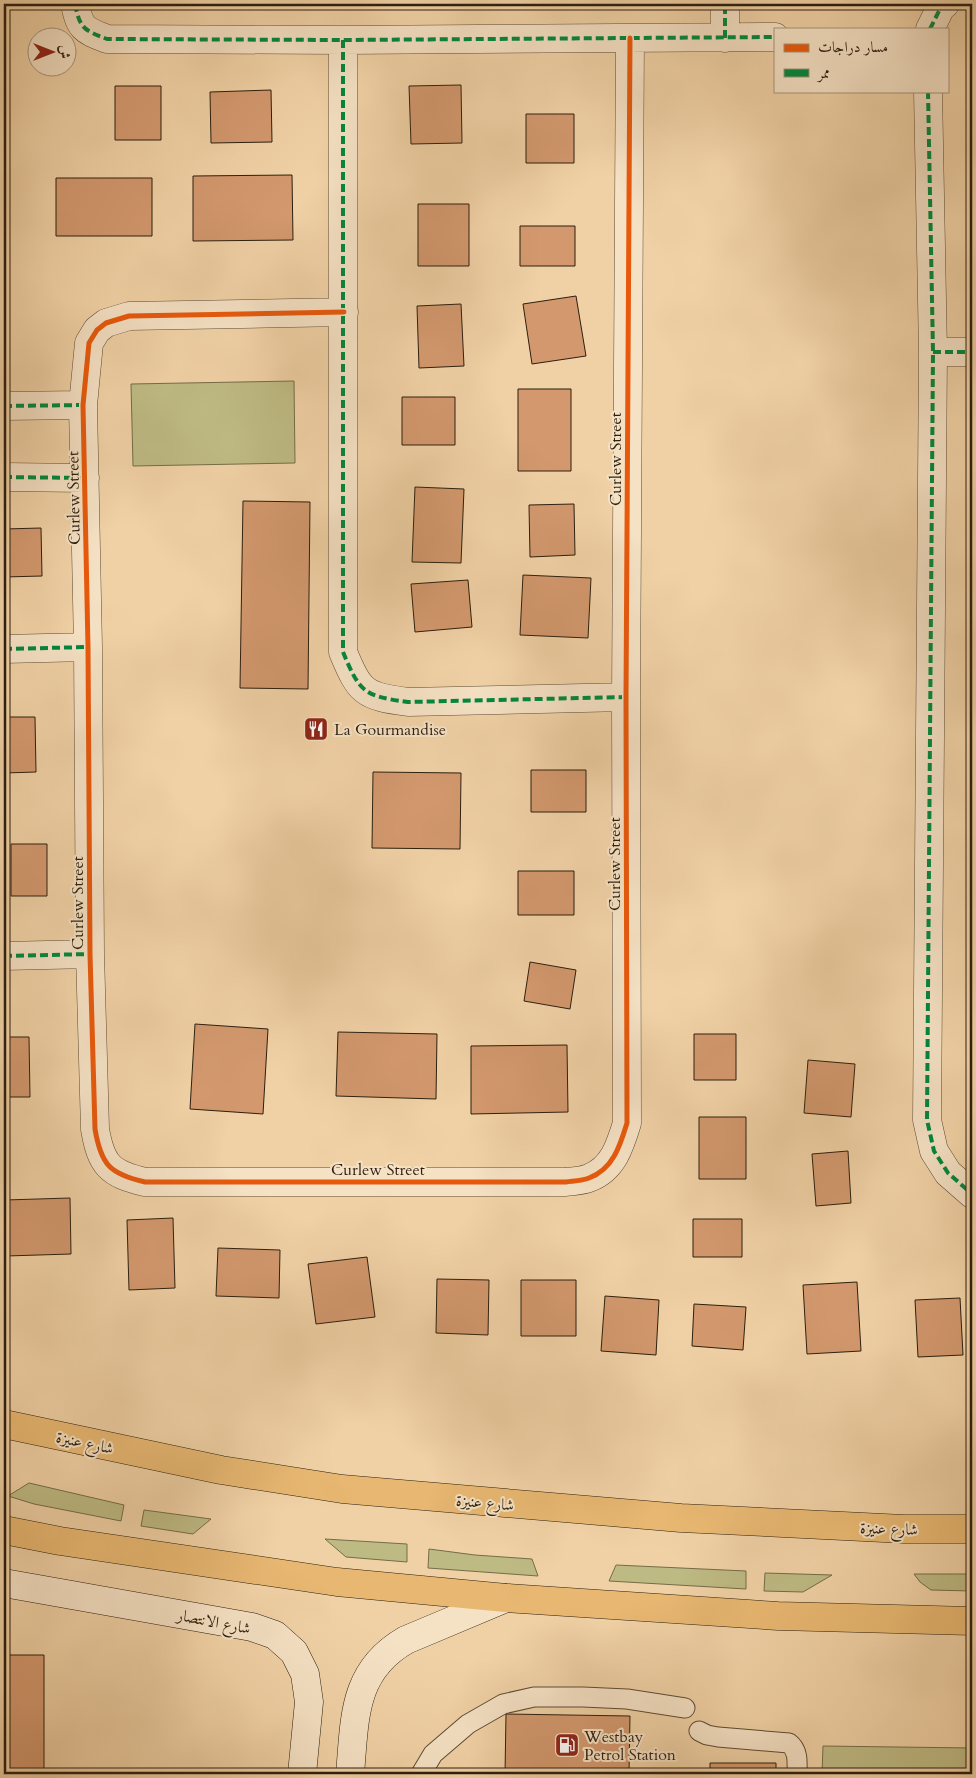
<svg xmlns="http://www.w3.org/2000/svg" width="976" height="1778" viewBox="0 0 976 1778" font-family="Cardo,Amiri,serif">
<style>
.green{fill:#beba83;stroke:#756c48}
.building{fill:#d3986e;stroke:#2c1f0e}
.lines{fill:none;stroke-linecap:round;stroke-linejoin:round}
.lane-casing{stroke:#5d4c34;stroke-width:21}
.street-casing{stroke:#5d4c34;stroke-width:29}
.secondary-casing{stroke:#2c1f0e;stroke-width:29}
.highway-casing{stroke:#2c1f0e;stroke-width:29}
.lane{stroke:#f5e1c4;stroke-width:19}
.street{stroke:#f5e1c4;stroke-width:28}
.secondary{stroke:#f5e1c4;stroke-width:28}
.highway{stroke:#e8b872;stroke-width:28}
.quiet{stroke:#00873e;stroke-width:4;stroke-dasharray:8 4;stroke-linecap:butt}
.cycleway-casing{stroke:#f5e1c4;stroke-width:8}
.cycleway{stroke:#e8590c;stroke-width:5}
.labels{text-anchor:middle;stroke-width:4;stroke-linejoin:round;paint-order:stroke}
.street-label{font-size:16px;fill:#2c1f0e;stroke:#f5e1c4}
.poi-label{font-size:16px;fill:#2c1f0e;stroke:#f5e1c4;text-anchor:start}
</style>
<rect width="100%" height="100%" fill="#f0d1a5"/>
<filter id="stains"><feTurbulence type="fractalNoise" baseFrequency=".004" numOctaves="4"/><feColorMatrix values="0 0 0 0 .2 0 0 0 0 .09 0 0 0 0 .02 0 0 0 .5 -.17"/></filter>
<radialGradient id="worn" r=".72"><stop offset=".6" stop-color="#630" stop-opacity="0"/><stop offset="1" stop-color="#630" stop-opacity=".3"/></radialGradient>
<path class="green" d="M 294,381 L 295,463 L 133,466 L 131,384 Z
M 29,1483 L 124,1505 L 121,1521 L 34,1504 L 8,1496 Z
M 144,1510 L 211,1519 L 193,1534 L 141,1526 Z
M 325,1539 L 407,1544 L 407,1562 L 346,1557 Z
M 429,1549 L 475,1555 L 532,1559 L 538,1576 L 428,1568 Z
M 616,1565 L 746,1571 L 746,1589 L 609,1581 Z
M 765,1573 L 832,1575 L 803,1592 L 764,1591 Z
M 914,1574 L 972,1574 L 972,1591 L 931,1590 L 920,1582 Z
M 823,1746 L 972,1748 L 972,1774 L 822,1774 Z"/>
<path class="building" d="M 149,4 L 192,4 L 149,5 Z
M 461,85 L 462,143 L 411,144 L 409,86 Z
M 115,86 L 161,86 L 161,140 L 115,140 Z
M 271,90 L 272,142 L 211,143 L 210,92 Z
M 526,114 L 574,114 L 574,163 L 526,163 Z
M 4,145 L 7,176 L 4,177 Z
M 292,175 L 293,240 L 193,241 L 193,176 Z
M 56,178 L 152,178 L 152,236 L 56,236 Z
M 418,204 L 469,204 L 469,266 L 418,266 Z
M 520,226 L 575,226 L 575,266 L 520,266 Z
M 576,296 L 586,356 L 532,364 L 523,304 Z
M 461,304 L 464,366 L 419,368 L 417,306 Z
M 518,389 L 571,389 L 571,471 L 518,471 Z
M 402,397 L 455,397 L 455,445 L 402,445 Z
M 415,487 L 464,489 L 461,563 L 412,562 Z
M 243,501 L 310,502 L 308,689 L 240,688 Z
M 574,504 L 575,555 L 530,557 L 529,505 Z
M 41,528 L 42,576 L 4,577 L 4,529 Z
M 523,575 L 591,578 L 588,638 L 520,635 Z
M 468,580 L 472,627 L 415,632 L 411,584 Z
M 4,717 L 35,717 L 36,772 L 4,773 Z
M 531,770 L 586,770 L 586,812 L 531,812 Z
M 373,772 L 461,773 L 460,849 L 372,848 Z
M 11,844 L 47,844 L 47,896 L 11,896 Z
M 518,871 L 574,871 L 574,915 L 518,915 Z
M 530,962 L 576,970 L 570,1009 L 524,1001 Z
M 195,1024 L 268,1029 L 263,1114 L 190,1109 Z
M 338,1032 L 437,1034 L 436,1099 L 336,1096 Z
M 694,1034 L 736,1034 L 736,1080 L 694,1080 Z
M 4,1037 L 29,1037 L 30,1097 L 4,1097 Z
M 567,1045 L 568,1112 L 471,1114 L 471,1046 Z
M 808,1060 L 855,1064 L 851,1117 L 804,1113 Z
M 699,1117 L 746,1117 L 746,1179 L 699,1179 Z
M 848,1151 L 851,1203 L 816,1206 L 812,1154 Z
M 70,1198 L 71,1254 L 6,1256 L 5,1200 Z
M 173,1218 L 175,1288 L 129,1290 L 127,1220 Z
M 693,1219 L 742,1219 L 742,1257 L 693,1257 Z
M 218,1248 L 280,1250 L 279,1298 L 216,1296 Z
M 367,1257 L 375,1317 L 316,1324 L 308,1264 Z
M 437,1279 L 489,1280 L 488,1335 L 436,1333 Z
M 521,1280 L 576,1280 L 576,1336 L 521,1336 Z
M 857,1282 L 861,1351 L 807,1354 L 803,1285 Z
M 605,1296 L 659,1300 L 656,1355 L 601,1351 Z
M 960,1298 L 963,1355 L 918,1357 L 915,1300 Z
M 694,1304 L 746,1307 L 743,1350 L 692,1346 Z
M 4,1655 L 44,1655 L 44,1774 L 4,1774 Z
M 506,1714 L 630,1716 L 629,1774 L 505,1774 Z
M 710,1763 L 776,1763 L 776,1774 L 710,1774 Z"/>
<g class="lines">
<defs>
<path id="lane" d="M 699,1731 L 707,1735 L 718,1737 L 789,1743 C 799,1751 797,1763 797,1774
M 421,1774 L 433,1754 L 468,1724 L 503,1704 L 534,1697 L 583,1697 L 627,1699 L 685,1708"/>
<path id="street" d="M 75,4 C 80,29 84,30 107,39 L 343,40 L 775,37
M 930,29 L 941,7 L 945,4
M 725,38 L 725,4
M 343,40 L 343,652 C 360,693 364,696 408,702 L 626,697
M 928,91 L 933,352 L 927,1120 L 934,1151 L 948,1173 L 972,1194
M 344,312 L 129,316 L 106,323 L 97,330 L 89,343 L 83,405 L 88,647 L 90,954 L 95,1129 C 101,1165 110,1174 145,1182 L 566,1182 C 573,1181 582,1181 589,1178 C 613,1169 620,1146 627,1123 L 626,697 L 630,38
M 933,352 L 972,352
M 4,406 L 83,405
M 4,477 L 85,478
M 4,649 L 88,647
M 4,956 L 90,954"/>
<path id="secondary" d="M 4,1583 L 252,1627 L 275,1635 L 294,1652 L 305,1674 L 309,1702 L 302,1774
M 350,1774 C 355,1719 352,1671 406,1640 L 506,1598"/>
<path id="highway" d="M 4,1424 L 221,1470 L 342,1489 L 681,1518 L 904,1529 L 972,1529
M 4,1530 L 60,1541 L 337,1582 L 506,1598 L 778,1616 L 972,1621"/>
</defs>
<use href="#lane" class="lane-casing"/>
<use href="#street" class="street-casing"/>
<use href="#secondary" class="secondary-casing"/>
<use href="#highway" class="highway-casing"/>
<use href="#lane" class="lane"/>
<use href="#street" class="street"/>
<use href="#secondary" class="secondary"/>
<use href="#highway" class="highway"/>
<path class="quiet" d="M 75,4 C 80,29 84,30 107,39 L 343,40 L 775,37
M 930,29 L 941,7 L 945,4
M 725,38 L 725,4
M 343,40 L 343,652 C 360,693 364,696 408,702 L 626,697
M 928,91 L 933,352 L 927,1120 L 934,1151 L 948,1173 L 972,1194
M 933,352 L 972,352
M 4,406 L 83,405
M 4,477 L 85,478
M 4,649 L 88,647
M 4,956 L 90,954"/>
<defs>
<path id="cycleway" d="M 344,312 L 129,316 L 106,323 L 97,330 L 89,343 L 83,405 L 88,647 L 90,954 L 95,1129 C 101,1165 110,1174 145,1182 L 566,1182 C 573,1181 582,1181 589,1178 C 613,1169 620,1146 627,1123 L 626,697 L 630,38"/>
</defs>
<use href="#cycleway" class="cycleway-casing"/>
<use href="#cycleway" class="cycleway"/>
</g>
<defs>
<symbol id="restaurant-square" viewBox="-11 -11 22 22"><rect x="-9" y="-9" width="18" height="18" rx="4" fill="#8f2418" stroke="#f5e1c4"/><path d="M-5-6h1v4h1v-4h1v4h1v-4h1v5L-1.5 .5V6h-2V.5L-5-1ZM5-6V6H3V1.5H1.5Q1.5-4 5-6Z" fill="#fff"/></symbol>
<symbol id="fuel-square" viewBox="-11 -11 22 22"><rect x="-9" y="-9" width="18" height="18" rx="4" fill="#8f2418" stroke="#f5e1c4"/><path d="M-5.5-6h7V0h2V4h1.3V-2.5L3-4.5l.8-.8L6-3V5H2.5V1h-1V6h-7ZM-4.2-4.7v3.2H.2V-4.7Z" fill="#fff"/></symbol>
</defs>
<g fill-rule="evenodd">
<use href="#restaurant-square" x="302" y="715" width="28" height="28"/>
<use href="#fuel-square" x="553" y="1731" width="28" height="28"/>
</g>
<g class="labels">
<g class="street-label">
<text transform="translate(615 459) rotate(-90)" y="6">Curlew Street</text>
<text transform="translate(73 498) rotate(-91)" y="6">Curlew Street</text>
<text transform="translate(614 864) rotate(-90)" y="6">Curlew Street</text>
<text transform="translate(77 903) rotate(-90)" y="6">Curlew Street</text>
<text x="378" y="1175">Curlew Street</text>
<text transform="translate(85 1442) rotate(12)" y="6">شارع عنيزة</text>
<text transform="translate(485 1502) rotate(5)" y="6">شارع عنيزة</text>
<text transform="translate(889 1528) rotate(2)" y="6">شارع عنيزة</text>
<text transform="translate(214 1621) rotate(11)" y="6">شارع الانتصار</text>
</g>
<g class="poi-label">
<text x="334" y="735">La Gourmandise</text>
<text x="584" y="1742">Westbay<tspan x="584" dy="18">Petrol Station</tspan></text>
</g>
</g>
<rect width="976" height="1778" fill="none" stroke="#f0d1a5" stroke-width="20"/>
<rect x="5" y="5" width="966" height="1768" fill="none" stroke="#2c1f0e" stroke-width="2.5"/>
<rect x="10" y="10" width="956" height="1758" fill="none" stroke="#2c1f0e"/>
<rect x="774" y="28" width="175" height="65" fill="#f5e1c4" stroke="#a5937b"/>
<rect x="784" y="44" width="25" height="8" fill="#e8590c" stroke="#a5937b"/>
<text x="818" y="52" font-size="15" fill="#2c1f0e">مسار دراجات</text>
<rect x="784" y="69" width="25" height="8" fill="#00873e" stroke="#a5937b"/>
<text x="818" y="78" font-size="15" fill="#2c1f0e">ممر</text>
<g transform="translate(52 52) rotate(90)"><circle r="24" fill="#f5e1c4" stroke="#a5937b"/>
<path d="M0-4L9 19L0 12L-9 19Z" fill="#8f2418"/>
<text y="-8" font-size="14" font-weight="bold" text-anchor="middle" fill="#2c1f0e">ش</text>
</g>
<rect width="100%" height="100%" filter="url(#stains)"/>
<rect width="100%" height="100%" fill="url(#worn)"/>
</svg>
